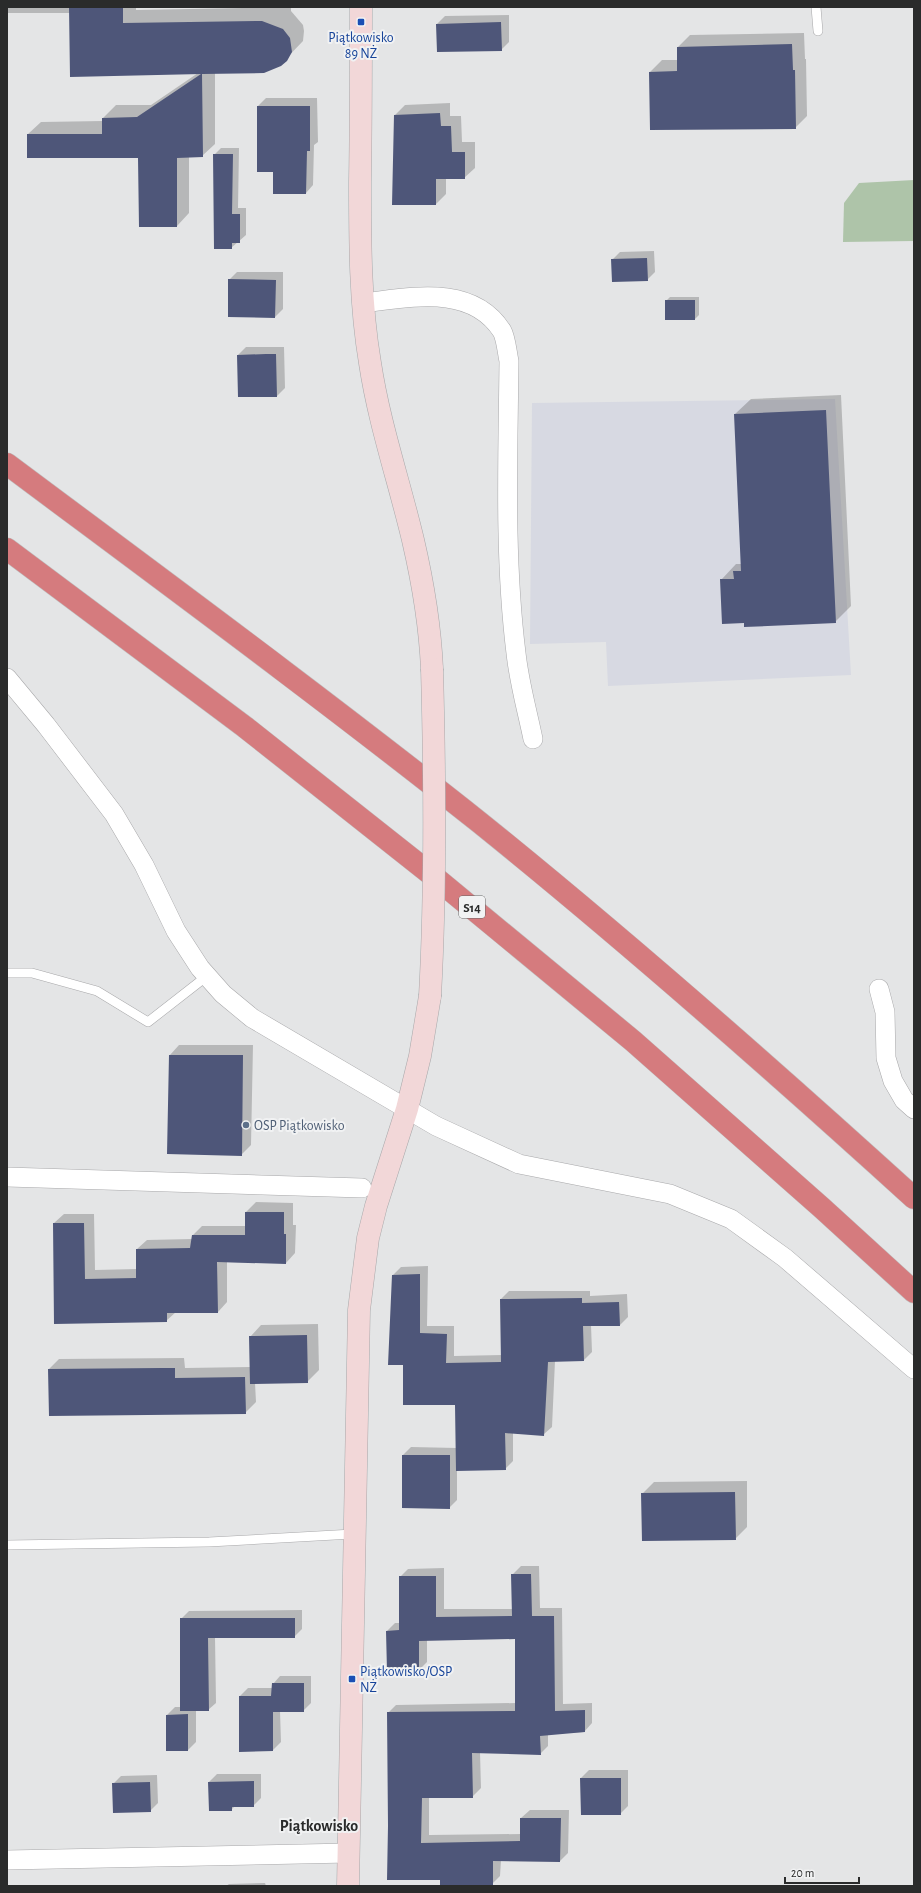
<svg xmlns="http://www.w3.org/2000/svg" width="921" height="1893" viewBox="0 0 921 1893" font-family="'Alegreya Sans',sans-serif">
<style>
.built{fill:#d7d9e2}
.green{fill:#aec4a9}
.shadow{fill:#0003}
.building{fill:#4e5679}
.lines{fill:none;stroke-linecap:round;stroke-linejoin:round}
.lane-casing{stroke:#a8a8aa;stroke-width:10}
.street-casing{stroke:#a8a8aa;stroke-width:20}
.secondary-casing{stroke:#a8a8aa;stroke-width:23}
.highway-casing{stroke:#bfbfbf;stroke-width:23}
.lane{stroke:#fff;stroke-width:9}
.street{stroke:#fff;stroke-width:19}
.secondary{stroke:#f2d7d8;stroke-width:22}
.highway{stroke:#d57b7e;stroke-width:22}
.secondary-bridge-casing{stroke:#a8a8aa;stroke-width:23;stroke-linecap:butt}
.secondary-bridge{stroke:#f2d7d8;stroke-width:22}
.transit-dot{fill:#1a4fb4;stroke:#f1f2f3;stroke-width:1.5}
.service-dot{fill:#5c6f8a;stroke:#f1f2f3;stroke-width:1.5}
.labels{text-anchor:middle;stroke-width:4;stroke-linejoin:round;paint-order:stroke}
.shield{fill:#f1f2f3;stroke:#666767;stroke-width:1}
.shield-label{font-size:13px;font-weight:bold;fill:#2a2b2b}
.transit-label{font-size:14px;fill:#164399;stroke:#f1f2f3}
.service-label{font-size:14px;fill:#4e5e75;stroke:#f1f2f3;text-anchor:start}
.quarter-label{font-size:16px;font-weight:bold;fill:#2a2b2b;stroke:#f1f2f3}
</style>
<rect width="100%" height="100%" fill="#e4e5e6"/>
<path class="built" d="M 835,399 L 851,675 L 608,686 L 606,642 L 530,644 L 532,403 Z"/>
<path class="green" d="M 914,180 L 914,241 L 843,242 L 844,203 L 859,183 Z"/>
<path class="shadow" d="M 7,7 L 136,7 L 136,10 L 291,7 L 291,11 L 303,25 L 304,31 L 303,41 L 280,65 L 215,73 L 215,144 L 202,156 L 189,157 L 189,213 L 177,226 L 139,157 L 28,134 L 41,122 L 103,121 L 103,118 L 116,105 L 151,105 L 198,73 L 70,13 L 7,13 Z
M 509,15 L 509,42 L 501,50 L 437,24 L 445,16 Z
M 804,33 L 805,59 L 806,59 L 807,116 L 795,128 L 650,72 L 662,60 L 678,60 L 678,47 L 690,35 Z
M 266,98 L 317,98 L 318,142 L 314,145 L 313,185 L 306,193 L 274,171 L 258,106 Z
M 450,103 L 450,116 L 461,116 L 462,142 L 475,142 L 475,168 L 464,178 L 446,178 L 446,194 L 436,204 L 395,115 L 405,105 Z
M 221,148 L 239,148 L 238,208 L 246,208 L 246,235 L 231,248 L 214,155 Z
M 654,251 L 655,272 L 647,280 L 612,260 L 620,252 Z
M 237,272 L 283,272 L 283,309 L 275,317 L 229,316 L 229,280 Z
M 670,297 L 699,297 L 699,315 L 695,319 L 666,301 Z
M 246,347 L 284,347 L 285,388 L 277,396 L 238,355 Z
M 841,395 L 851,606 L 835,622 L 745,622 L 721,580 L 736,564 L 742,564 L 735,414 L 751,399 Z
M 179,1045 L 253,1045 L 251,1145 L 241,1155 L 170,1055 Z
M 256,1202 L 293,1203 L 293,1225 L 296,1225 L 295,1253 L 286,1263 L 227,1262 L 227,1302 L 218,1312 L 176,1312 L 166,1321 L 55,1323 L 54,1223 L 64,1214 L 94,1214 L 95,1270 L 137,1269 L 137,1249 L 147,1240 L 192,1239 L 193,1235 L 202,1226 L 246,1226 L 246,1212 Z
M 428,1266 L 427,1326 L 454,1326 L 454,1356 L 502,1355 L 501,1299 L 509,1291 L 590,1291 L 590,1296 L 627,1294 L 628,1317 L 620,1325 L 591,1325 L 592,1352 L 584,1360 L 555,1361 L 552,1427 L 544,1434 L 513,1433 L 513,1461 L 505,1469 L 457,1470 L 457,1500 L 449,1508 L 403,1455 L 411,1447 L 457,1448 L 456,1404 L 404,1364 L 393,1275 L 401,1267 Z
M 318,1324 L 319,1370 L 307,1382 L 255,1383 L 256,1402 L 245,1413 L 49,1369 L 59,1359 L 184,1358 L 185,1368 L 250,1367 L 250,1337 L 261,1325 Z
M 747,1481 L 747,1527 L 735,1539 L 642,1494 L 654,1482 Z
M 521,1566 L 539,1566 L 540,1608 L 562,1608 L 563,1704 L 592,1703 L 592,1723 L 584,1732 L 548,1734 L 548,1746 L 540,1754 L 480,1752 L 481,1788 L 472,1797 L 429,1797 L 429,1835 L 521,1834 L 521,1818 L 530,1810 L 569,1810 L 568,1853 L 560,1861 L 501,1860 L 500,1876 L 492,1884 L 441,1879 L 389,1826 L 388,1713 L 396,1705 L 516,1703 L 516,1638 L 427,1640 L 427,1662 L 419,1670 L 387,1631 L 395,1623 L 400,1623 L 400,1577 L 408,1569 L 444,1568 L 444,1609 L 513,1609 L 512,1575 Z
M 302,1610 L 302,1629 L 294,1637 L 215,1637 L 216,1703 L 208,1710 L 196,1710 L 196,1742 L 188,1750 L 167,1750 L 167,1715 L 175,1707 L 181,1707 L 181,1619 L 189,1611 Z
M 280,1676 L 311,1676 L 311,1703 L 303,1711 L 280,1711 L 281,1742 L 273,1750 L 240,1696 L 248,1688 L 272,1688 L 273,1684 Z
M 589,1770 L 628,1770 L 628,1806 L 620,1814 L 581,1778 Z
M 217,1774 L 261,1774 L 261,1798 L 253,1806 L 235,1806 L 231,1810 L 210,1810 L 209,1782 Z
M 157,1775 L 158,1803 L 150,1811 L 113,1784 L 121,1776 Z
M 265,1883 L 266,1886 L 226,1886 L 229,1884 Z"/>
<path class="building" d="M 69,7 L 123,7 L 123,23 L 262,21 L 283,29 L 290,38 L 292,52 L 287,61 L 281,66 L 264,73 L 202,74 L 203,157 L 177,158 L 177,227 L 139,227 L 138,158 L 27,158 L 27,134 L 102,134 L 102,118 L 137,117 L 201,74 L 70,77 Z
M 501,22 L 502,51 L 437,52 L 436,24 Z
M 792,44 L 793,70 L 795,70 L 796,129 L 650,130 L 649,72 L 677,71 L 677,47 Z
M 257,106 L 310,106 L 310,151 L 307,151 L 306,194 L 273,194 L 273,172 L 257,172 Z
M 440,113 L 441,126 L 451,126 L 452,152 L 465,152 L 465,179 L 436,179 L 436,205 L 392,205 L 394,115 Z
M 213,154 L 233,154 L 232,214 L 240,214 L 240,243 L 232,243 L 232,249 L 214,249 Z
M 647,258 L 648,281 L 612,282 L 611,259 Z
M 228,279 L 276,280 L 275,318 L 228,317 Z
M 665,300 L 695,300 L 695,320 L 665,320 Z
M 266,354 L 276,354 L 277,397 L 238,397 L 237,355 Z
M 826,410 L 836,623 L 744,627 L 744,623 L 722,624 L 720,579 L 734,579 L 733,571 L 741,571 L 734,414 Z
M 169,1055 L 243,1055 L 242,1156 L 167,1154 Z
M 245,1212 L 284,1212 L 284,1234 L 286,1234 L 286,1264 L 217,1262 L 218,1313 L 167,1313 L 167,1322 L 54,1324 L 53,1223 L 84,1223 L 85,1279 L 136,1278 L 136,1249 L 190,1248 L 192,1235 L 245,1235 Z
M 420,1274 L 420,1333 L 447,1334 L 446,1363 L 501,1362 L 500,1299 L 582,1298 L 582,1303 L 619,1302 L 620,1326 L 583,1326 L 584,1361 L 548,1362 L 544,1436 L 505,1433 L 506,1470 L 456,1471 L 455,1405 L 403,1405 L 403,1365 L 388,1365 L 392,1275 Z
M 307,1335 L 308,1383 L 250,1384 L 249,1336 Z
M 161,1368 L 175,1368 L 175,1378 L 245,1377 L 246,1414 L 49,1416 L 48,1369 Z
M 402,1455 L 450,1455 L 450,1509 L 402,1508 Z
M 735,1492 L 736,1540 L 642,1541 L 641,1493 Z
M 511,1574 L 531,1574 L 532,1616 L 554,1616 L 555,1711 L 585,1710 L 585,1732 L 540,1736 L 541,1755 L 472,1753 L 473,1798 L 422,1798 L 421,1843 L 520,1841 L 520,1818 L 561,1818 L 560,1862 L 493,1861 L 493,1885 L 440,1886 L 440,1880 L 387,1880 L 388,1826 L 387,1712 L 515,1711 L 515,1639 L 419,1641 L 419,1671 L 387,1671 L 386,1631 L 399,1630 L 399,1576 L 436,1576 L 436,1617 L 512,1616 Z
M 180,1618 L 295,1618 L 295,1638 L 208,1638 L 209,1711 L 180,1711 Z
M 272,1683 L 304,1683 L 304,1712 L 273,1712 L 273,1751 L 239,1752 L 239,1696 L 271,1696 Z
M 188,1714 L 188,1751 L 166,1751 L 166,1715 Z
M 580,1778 L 621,1778 L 621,1815 L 581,1815 Z
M 254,1781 L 254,1807 L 232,1807 L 232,1811 L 209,1811 L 208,1782 Z
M 150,1782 L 151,1812 L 113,1813 L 112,1783 Z"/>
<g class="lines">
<defs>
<path id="lane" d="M 816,7 L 818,31
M 7,973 L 32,973 L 97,991 L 148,1022 L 207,976
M 7,1545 L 209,1542 L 353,1534"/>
<path id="street" d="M 362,303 C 409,298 471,283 502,331 C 506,338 507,352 509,361 C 508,458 504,556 516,653 C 519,682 527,710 533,739
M 7,678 L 46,725 L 114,814 L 144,865 L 176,931 L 200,968 L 223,994 L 252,1018 L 436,1126 L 519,1164 L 670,1194 L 731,1219 L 785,1258 L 914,1369
M 879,989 L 885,1012 L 886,1058 L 893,1081 L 904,1100 L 914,1109
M 7,1177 L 362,1188
M 7,1860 L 349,1853"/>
<path id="secondary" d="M 361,7 C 361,65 361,124 360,182 C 360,242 360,304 370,363 C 379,423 399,481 413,540 C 423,583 430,625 432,669
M 348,1886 L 359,1310 L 368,1238 L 376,1206 L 407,1109 L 420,1056 L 430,996"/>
<path id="highway" d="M 7,464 C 165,582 324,699 479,822 C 628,942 772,1069 914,1198
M 7,549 L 245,727 L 432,875 L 633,1041 L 822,1208 L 914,1292"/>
</defs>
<use href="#lane" class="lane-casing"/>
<use href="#street" class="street-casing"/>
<use href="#secondary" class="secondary-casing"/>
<use href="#highway" class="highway-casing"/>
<use href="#lane" class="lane"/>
<use href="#street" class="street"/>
<use href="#secondary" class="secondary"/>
<use href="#highway" class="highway"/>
<defs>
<path id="secondary-bridge" d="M 430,996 C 436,887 435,778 432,669"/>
</defs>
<use href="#secondary-bridge" class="secondary-bridge-casing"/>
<use href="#secondary-bridge" class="secondary-bridge"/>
</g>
<g class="transit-dot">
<rect x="357" y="18" width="8" height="8" rx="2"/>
<rect x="348" y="1675" width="8" height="8" rx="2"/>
</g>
<circle class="service-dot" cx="246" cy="1125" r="4"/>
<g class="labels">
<rect class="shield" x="459" y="896" width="26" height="22" rx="3"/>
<g class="shield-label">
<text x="472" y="912">S14</text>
</g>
<g class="transit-label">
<text x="361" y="42">Piątkowisko<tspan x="361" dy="16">89 NŻ</tspan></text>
<text x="360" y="1676" text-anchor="start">Piątkowisko/OSP<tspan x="360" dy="16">NŻ</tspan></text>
</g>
<g class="service-label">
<text x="254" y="1130">OSP Piątkowisko</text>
</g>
<g class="quarter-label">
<text x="319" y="1831">Piątkowisko</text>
</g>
</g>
<rect width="921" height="1893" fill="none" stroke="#2a2b2b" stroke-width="16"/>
<path d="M785 1877v6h74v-6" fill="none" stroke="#2a2b2b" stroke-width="2"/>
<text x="791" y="1877" font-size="12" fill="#2a2b2b" stroke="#f1f2f3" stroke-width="3" paint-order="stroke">20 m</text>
</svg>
